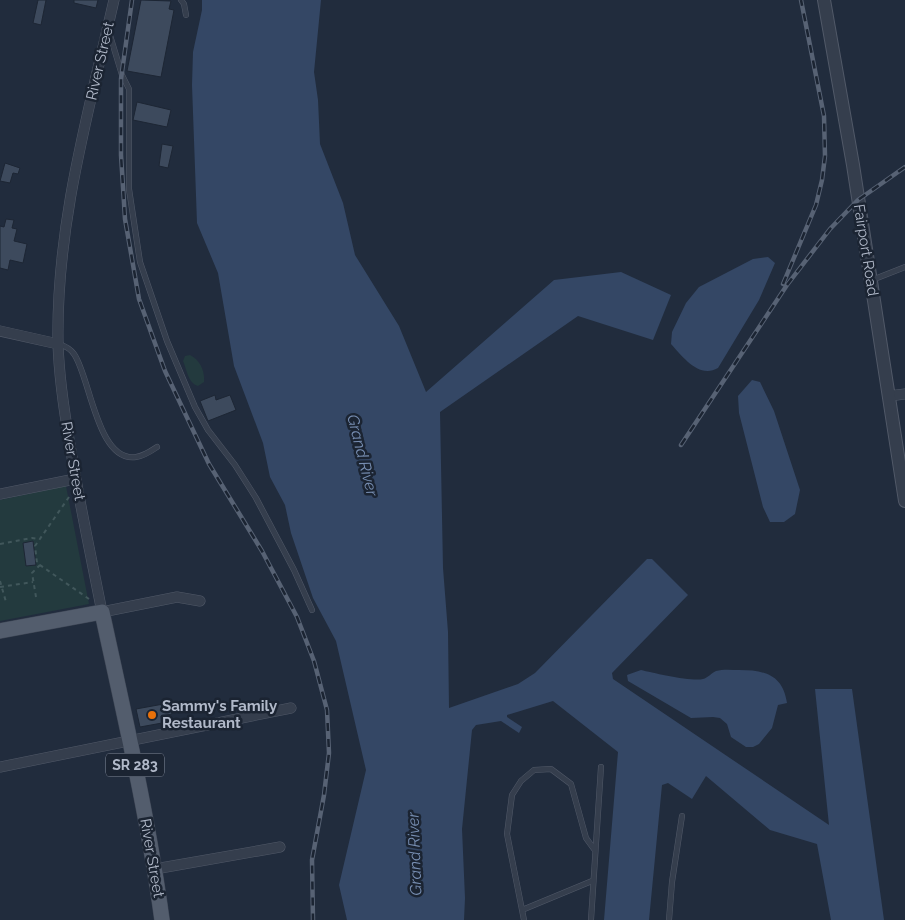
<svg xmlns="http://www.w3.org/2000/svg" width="905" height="920" viewBox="0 0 905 920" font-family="Raleway,sans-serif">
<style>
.green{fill:#233a3e}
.water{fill:#344765}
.building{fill:#3d4a5d;stroke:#1d2634}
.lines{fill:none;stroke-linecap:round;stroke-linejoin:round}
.service-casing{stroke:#515968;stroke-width:6}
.minor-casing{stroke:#515968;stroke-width:11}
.tertiary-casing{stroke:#515968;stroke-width:14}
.primary-casing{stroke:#3f4756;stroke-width:16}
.path{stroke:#41575b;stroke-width:2;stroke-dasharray:4 4;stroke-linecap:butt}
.service{stroke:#353e4d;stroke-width:5}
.minor{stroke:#353e4d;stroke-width:10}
.tertiary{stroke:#353e4d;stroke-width:12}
.primary{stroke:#535d6d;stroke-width:15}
.rail-casing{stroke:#576274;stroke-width:4.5}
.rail{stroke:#1b2432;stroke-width:2.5;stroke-dasharray:8;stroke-linecap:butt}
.food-dot{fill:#e8710a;stroke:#1b2432;stroke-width:2}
.labels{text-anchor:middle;stroke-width:5;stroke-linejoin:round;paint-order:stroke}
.shield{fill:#1b2432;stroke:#848c9c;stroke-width:1}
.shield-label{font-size:14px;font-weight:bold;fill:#b1b9c9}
.street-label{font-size:15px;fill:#b1b9c9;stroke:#1b2432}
.poi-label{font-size:15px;font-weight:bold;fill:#b1b9c9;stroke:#1b2432;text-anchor:start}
.water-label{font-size:16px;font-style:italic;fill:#778eb2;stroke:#1b2432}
</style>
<rect width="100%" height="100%" fill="#212c3d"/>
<path class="green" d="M 190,355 C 200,360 205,371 204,382 L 198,386 C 188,383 187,370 183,361 L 185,356 Z
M 66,486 L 89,604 L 0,621 L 0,500 Z"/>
<path class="water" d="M 202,0 L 321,0 L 314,72 L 318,100 L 320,144 L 343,203 L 355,255 L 399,326 L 426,392 L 554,280 L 621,272 L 671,295 L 653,340 L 578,316 L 440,412 L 443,568 L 448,632 L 449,708 L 518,684 L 535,673 L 647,559 L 652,559 L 688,595 L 612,673 L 613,679 L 829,825 L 815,689 L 852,689 L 884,920 L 831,920 L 817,844 L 770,830 L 706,776 L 692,799 L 668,783 L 662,785 L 649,920 L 604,920 L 618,752 L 553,701 L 507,715 L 507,717 L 522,727 L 519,733 L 501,721 L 476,725 L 472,730 L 462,829 L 465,898 L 464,920 L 347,920 L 339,885 L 366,770 L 336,641 L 313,598 L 291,533 L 285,505 L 270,477 L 263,443 L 234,366 L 218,273 L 197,223 L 192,85 L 193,52 L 202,10 Z
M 768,257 L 775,263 L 759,300 L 718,368 C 699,379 683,357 671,344 L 672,332 L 686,303 L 699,287 L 753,259 Z
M 752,380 L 760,382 L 774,411 L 800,490 L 795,514 L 784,522 L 770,522 L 763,507 L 739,413 L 738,396 Z
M 641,670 C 653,673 693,682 703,679 C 708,678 711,673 716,671 C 723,669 732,670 739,670 C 765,670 783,675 787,703 L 778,705 L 772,728 L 759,744 L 753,747 L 746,747 L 731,737 L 727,724 L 720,718 L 713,717 L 691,718 L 628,681 L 627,675 Z"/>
<path class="building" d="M 38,0 L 46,0 L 41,25 L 33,23 Z
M 74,0 L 98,0 L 96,8 L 74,3 Z
M 141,0 L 171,1 L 169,9 L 174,10 L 161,77 L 127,71 Z
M 137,102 L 171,110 L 167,127 L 133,120 Z
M 162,144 L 173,146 L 168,168 L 159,166 Z
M 5,163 L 20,168 L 18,174 L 13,173 L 10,183 L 0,181 Z
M 6,219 L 14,220 L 12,228 L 17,229 L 14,241 L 27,244 L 23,263 L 10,260 L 8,270 L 0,268 L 0,226 L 4,227 Z
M 215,395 L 216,400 L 230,395 L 236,410 L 208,421 L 200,401 Z
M 33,541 L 36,565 L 26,566 L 23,543 Z
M 169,703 L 172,714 L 161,716 L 162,723 L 140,727 L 136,709 Z"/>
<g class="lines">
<defs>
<path id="service" d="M 181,0 L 184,4 L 186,15
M 109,32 L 122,75 L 129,89 L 129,189 L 140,262 L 167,341 L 195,407 L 208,430 L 235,465 L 256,498 L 294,570 L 312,610
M 872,280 L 905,267
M 59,344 C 65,346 70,348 74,354 C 90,376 97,463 136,457 C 144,456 151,451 157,447
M 522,910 L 592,881
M 524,920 L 507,834 L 512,795 L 521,781 L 534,770 L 551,769 L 571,784 L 586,838 L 594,849
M 591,920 L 601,767
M 669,920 L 672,882 L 682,816"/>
<path id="minor" d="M 114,0 C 88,114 56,225 58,343 C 59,377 64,411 70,445 C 79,501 91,556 102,612 L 177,597 L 200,601
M 0,331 L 58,344
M 889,396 L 905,394
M 0,494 L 75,479
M 0,767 L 291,708
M 155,869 L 280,847"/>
<path id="tertiary" d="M 824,0 L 853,165 L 905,501"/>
<path id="primary" d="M 0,631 L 102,612 C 124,714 148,816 162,920"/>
</defs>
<use href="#service" class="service-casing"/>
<use href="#minor" class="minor-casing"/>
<use href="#tertiary" class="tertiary-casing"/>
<use href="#primary" class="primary-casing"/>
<path class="path" d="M 69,497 L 35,546 L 37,563 L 89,599
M 0,544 L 32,538 L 39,539
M 0,581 L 6,602
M 0,587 L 33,582
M 36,597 L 32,573 L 40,565"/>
<use href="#service" class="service"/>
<use href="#minor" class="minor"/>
<use href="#tertiary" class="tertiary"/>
<use href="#primary" class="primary"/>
<defs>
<path id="rail" d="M 132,0 L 121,79 L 121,155 L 125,219 L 139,299 L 165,371 L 209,464 L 262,551 L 297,617 L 314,661 L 327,710 L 329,753 L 324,795 L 312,860 L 313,920
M 783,284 L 816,205 L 822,180 L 825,156 L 824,116 L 801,0
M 681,445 L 787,285 L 830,229 L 858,200 L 905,167"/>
</defs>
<use href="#rail" class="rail-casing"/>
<use href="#rail" class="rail"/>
</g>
<circle class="food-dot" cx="152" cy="715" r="5"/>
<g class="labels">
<rect class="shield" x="106" y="753.5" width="58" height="23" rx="4"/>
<g class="shield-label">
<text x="135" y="770">SR 283</text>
</g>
<g class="street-label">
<text transform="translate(100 61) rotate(-77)" y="5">River Street</text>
<text transform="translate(866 250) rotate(81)" y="5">Fairport Road</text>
<text transform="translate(73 461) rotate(80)" y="5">River Street</text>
<text transform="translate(152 858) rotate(80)" y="5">River Street</text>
</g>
<g class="poi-label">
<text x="162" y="711">Sammy's Family<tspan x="162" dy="17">Restaurant</tspan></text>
</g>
<g class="water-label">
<text transform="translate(363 455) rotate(76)" y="6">Grand River</text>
<text transform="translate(414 854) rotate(-92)" y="6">Grand River</text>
</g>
</g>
</svg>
